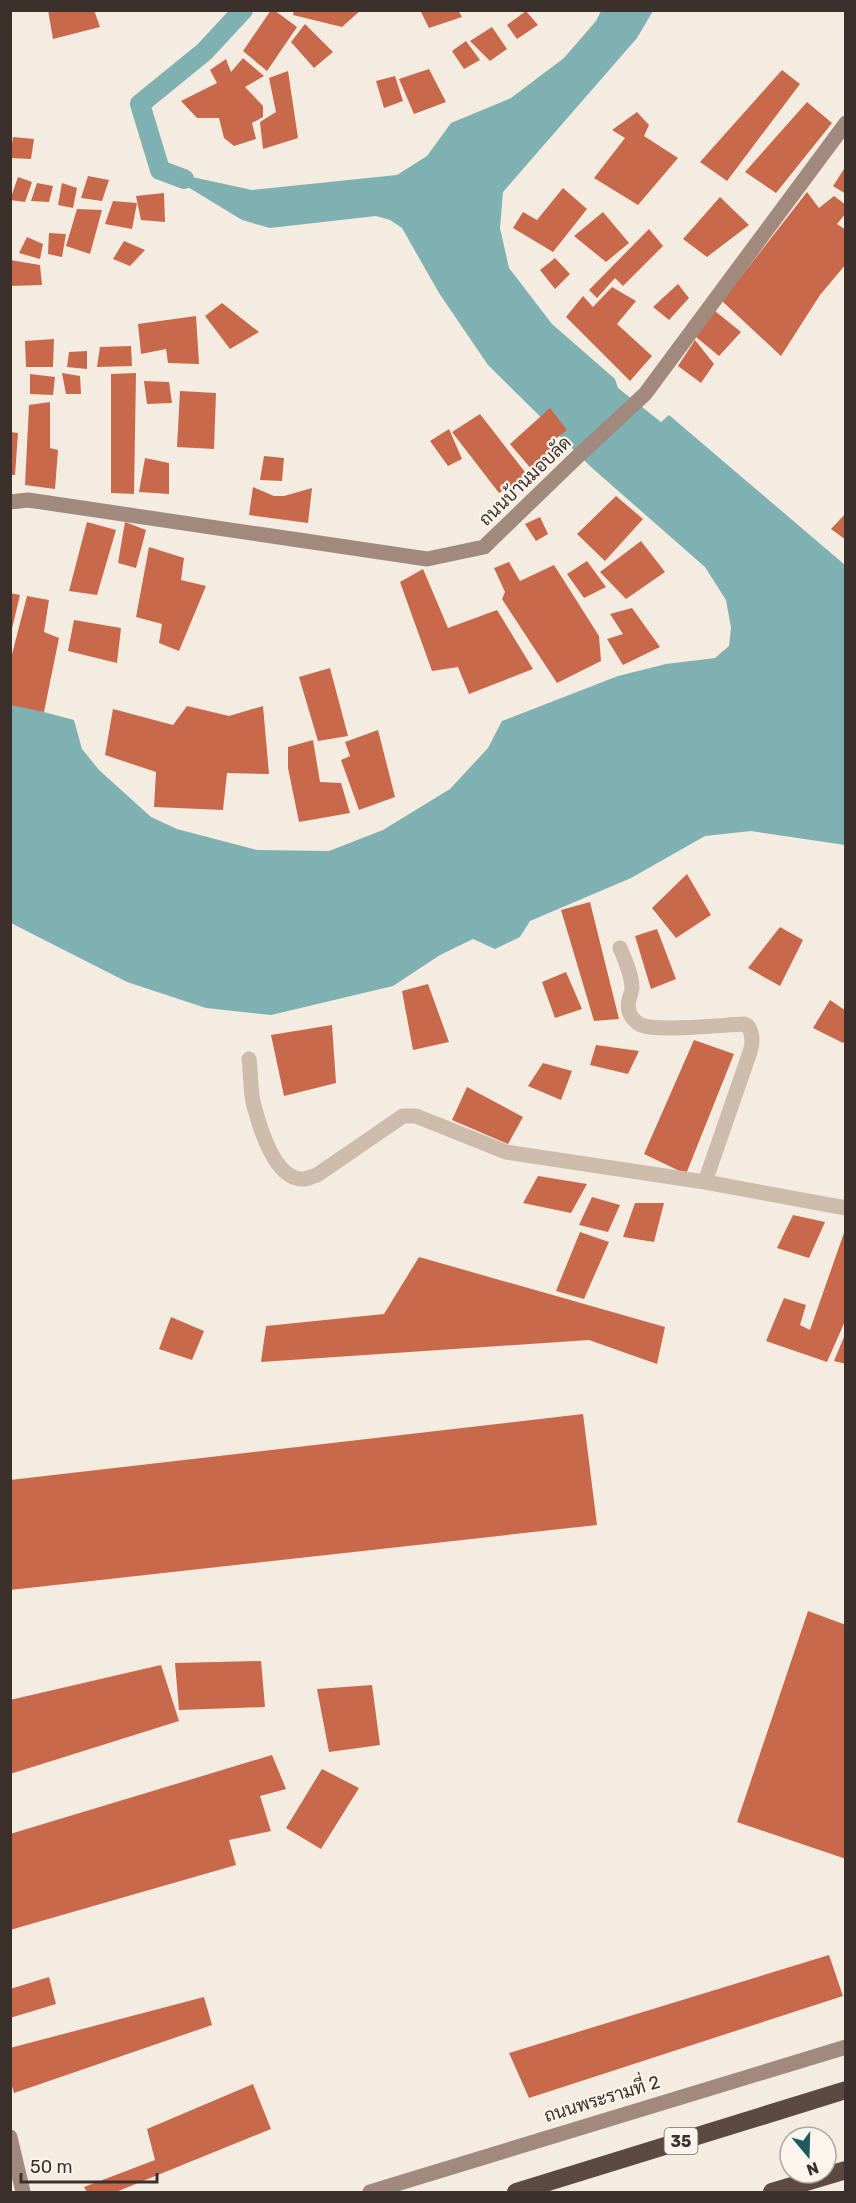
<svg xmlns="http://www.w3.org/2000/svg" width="856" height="2203" viewBox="0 0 856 2203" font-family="Rubik,Sarabun,sans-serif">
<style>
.water{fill:#7fb0b2}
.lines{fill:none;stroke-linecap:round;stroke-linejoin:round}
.canal{stroke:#7fb0b2;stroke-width:20}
.building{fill:#c8694b}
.street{stroke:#cdbbac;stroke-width:15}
.secondary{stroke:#a18a7d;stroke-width:15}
.highway{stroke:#5c4a42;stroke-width:18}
.labels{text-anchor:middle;stroke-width:4.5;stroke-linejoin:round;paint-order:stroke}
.shield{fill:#fbf5ee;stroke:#756b66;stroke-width:1.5}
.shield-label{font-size:16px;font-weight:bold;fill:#3b302b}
.street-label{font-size:18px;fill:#3b302b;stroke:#fbf5ee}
</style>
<rect width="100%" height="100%" fill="#f4ebe1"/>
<path class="water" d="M 601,11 L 653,11 L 637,38 L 503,192 L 500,228 L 509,268 L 552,324 L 615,379 L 618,388 L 661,422 L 669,415 L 845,565 L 845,845 L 751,831 L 705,836 L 631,878 L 530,921 L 520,937 L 495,949 L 473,939 L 440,955 L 393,986 L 271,1015 L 206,1008 L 127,982 L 11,923 L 10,703 L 74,720 L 82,749 L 99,770 L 151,817 L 177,829 L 257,850 L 329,851 L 383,830 L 450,789 L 488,748 L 502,721 L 618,676 L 666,664 L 715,658 L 729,646 L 731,628 L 726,600 L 705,567 L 591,467 L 488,365 L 439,293 L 402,228 L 390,220 L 376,216 L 270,228 L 242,220 L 160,170 L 252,190 L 397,175 L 427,156 L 451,123 L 511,98 L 564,58 L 596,21 Z"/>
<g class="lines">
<path class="canal" d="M 184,179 L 160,170 L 140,104 L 204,52 L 243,10"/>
</g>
<path class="building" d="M 48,10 L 94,10 L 100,27 L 53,39 Z
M 271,10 L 274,10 L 297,27 L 267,71 L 243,51 Z
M 294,10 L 361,10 L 342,27 L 293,15 Z
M 420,10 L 458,10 L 462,17 L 429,28 Z
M 526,11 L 538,25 L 517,39 L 507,25 Z
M 305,24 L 333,52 L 314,68 L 291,42 Z
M 492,27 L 507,49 L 490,61 L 470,41 Z
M 466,41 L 480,60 L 464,69 L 452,51 Z
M 243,58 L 264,76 L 245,87 L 263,106 L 263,117 L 252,123 L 256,139 L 234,146 L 224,138 L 219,118 L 197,118 L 181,101 L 217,83 L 210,70 L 226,59 L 231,72 Z
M 429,69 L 446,102 L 414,114 L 399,79 Z
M 782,70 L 800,84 L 727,181 L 700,162 Z
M 288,71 L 298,138 L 263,149 L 260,122 L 276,112 L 269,78 Z
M 395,76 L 403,101 L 384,108 L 376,81 Z
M 807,102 L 832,123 L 776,193 L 745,172 Z
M 637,112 L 649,125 L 644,136 L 678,158 L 638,205 L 594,178 L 625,138 L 612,130 Z
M 13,137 L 34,139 L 31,159 L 10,158 Z
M 846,166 L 846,194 L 833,186 Z
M 88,176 L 109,180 L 102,201 L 81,198 Z
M 18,177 L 32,182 L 25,202 L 10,200 Z
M 37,183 L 53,186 L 49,202 L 31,201 Z
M 62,183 L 77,188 L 73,208 L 58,205 Z
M 563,188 L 587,209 L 553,252 L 513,228 L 523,212 L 537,220 Z
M 807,192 L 819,208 L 834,196 L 846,205 L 846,213 L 837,224 L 846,230 L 846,264 L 820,295 L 781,356 L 722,301 Z
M 164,193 L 165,222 L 141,220 L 136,196 Z
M 720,197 L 749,225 L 707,257 L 683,239 Z
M 113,201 L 137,203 L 132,229 L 105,224 Z
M 77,209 L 102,210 L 90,254 L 66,246 Z
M 603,212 L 629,243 L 606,262 L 574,236 Z
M 649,229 L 663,246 L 623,286 L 615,278 L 597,298 L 589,290 Z
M 49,233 L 66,234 L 62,257 L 48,254 Z
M 27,237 L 43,244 L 40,259 L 19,253 Z
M 124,241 L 145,250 L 130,266 L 113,259 Z
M 555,258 L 570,274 L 555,289 L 540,270 Z
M 10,260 L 40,265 L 42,285 L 10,286 Z
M 678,284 L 689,298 L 669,320 L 653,307 Z
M 612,287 L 636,301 L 617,324 L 652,356 L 630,381 L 566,317 L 583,296 L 593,307 Z
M 222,303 L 259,332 L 230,349 L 205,316 Z
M 715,311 L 741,332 L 719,356 L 696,337 Z
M 196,316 L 199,364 L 168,363 L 166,349 L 141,354 L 138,324 Z
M 54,339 L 53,367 L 26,367 L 25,341 Z
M 695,340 L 714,364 L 701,383 L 678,366 Z
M 131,346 L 132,366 L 97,367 L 100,347 Z
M 87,351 L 87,369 L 67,367 L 69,352 Z
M 62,373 L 80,376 L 81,394 L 66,394 Z
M 136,373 L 134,494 L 111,493 L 111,374 Z
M 30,374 L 55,377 L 53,395 L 30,394 Z
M 144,381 L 169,382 L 172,403 L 147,404 Z
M 180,391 L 216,393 L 214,449 L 177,447 Z
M 50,402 L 50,448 L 58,450 L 55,489 L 25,485 L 29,405 Z
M 550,408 L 567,430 L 549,444 L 559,452 L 533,471 L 510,444 Z
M 480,414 L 528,476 L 499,493 L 452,432 Z
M 449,429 L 462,459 L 448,466 L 430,441 Z
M 10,432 L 18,433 L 15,475 L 10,475 Z
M 264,456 L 284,458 L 282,481 L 260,480 Z
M 145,458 L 169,463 L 169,494 L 139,492 Z
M 253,487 L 274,496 L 284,496 L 312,488 L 308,523 L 249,515 Z
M 616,496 L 643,519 L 605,561 L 577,534 Z
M 846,513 L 846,540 L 831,529 Z
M 540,517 L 548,534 L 536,541 L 525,524 Z
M 87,522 L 116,530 L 97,595 L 69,591 Z
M 125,522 L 146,530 L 136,568 L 118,563 Z
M 641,541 L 665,572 L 626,599 L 600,572 Z
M 149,547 L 184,558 L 181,580 L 206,586 L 179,651 L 159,643 L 162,624 L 136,617 Z
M 587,561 L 606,587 L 584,598 L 567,574 Z
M 509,562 L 520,581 L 554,565 L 599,636 L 601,661 L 557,683 L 502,599 L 505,592 L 494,568 Z
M 423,569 L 448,628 L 497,610 L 533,669 L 469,694 L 458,667 L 432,671 L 400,582 Z
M 10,593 L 20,595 L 11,633 L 10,633 Z
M 27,596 L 49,600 L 44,632 L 59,638 L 44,712 L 10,705 L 10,662 Z
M 632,608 L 660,647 L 623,665 L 607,639 L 623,634 L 610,614 Z
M 74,620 L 121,628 L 117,663 L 68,651 Z
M 330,668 L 348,736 L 318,741 L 299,677 Z
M 187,706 L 229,716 L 263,706 L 269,774 L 227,773 L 223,810 L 154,807 L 156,772 L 105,755 L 113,709 L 173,725 Z
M 378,730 L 395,797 L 359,810 L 341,760 L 350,756 L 345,742 Z
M 313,740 L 320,782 L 341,783 L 350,813 L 299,822 L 288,768 L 288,747 Z
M 687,874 L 711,915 L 676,938 L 652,908 Z
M 590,902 L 619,1019 L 594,1021 L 561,910 Z
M 780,927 L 803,940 L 780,986 L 748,968 Z
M 657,929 L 676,979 L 651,989 L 635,936 Z
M 566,972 L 582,1009 L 555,1018 L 542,982 Z
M 428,984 L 449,1042 L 413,1050 L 402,991 Z
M 830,1000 L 846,1011 L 846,1039 L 843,1043 L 813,1028 Z
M 332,1025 L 336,1083 L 284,1096 L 271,1035 Z
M 694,1040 L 734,1054 L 686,1174 L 644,1154 Z
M 596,1045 L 639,1051 L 628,1074 L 590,1065 Z
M 543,1063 L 572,1071 L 561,1100 L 528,1086 Z
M 467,1087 L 523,1117 L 508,1144 L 452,1120 Z
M 538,1176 L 587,1184 L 571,1213 L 523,1203 Z
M 592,1197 L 620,1205 L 608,1232 L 579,1225 Z
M 635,1203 L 664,1203 L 654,1242 L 623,1237 Z
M 793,1215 L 825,1222 L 809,1258 L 777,1248 Z
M 845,1230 L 846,1319 L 827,1362 L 766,1341 L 784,1298 L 806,1305 L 800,1325 L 810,1330 Z
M 580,1232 L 609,1242 L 584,1299 L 556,1291 Z
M 419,1257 L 665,1327 L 657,1364 L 589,1340 L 261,1362 L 266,1326 L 384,1314 Z
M 171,1317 L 204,1331 L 192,1360 L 159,1349 Z
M 846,1332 L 846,1364 L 834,1361 Z
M 583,1414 L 597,1525 L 10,1590 L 10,1480 Z
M 808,1611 L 846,1625 L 846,1859 L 737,1822 Z
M 261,1661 L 265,1707 L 179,1710 L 175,1663 Z
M 161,1665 L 179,1721 L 10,1774 L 10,1700 Z
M 372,1685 L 380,1745 L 329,1752 L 317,1689 Z
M 272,1755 L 286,1789 L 260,1796 L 271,1831 L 229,1840 L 236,1865 L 10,1930 L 10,1834 Z
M 322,1769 L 359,1788 L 321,1849 L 286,1828 Z
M 829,1955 L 843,1996 L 529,2098 L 509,2053 Z
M 49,1977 L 56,2004 L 10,2018 L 10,1989 Z
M 204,1997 L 212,2025 L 14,2093 L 10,2079 L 10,2048 Z
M 253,2084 L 271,2129 L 116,2192 L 87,2192 L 84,2187 L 155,2160 L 147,2129 Z"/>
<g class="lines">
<path class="street" d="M 620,948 C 625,960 632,975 632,988 C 631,997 626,1002 629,1011 C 631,1017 635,1022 641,1025 C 659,1032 721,1025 744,1024 L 748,1026 C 753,1034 753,1043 750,1052 L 705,1182
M 249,1059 C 251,1074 250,1091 254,1106 C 260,1128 275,1180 303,1179 C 307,1179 313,1176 317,1175 L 403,1116 L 416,1116 L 506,1152 L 705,1182 L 846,1208"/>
<path class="secondary" d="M 10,502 L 28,500 L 427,559 L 484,547 L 576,458 L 645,394 L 846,123
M 10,2137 L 23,2192
M 370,2192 L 846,2047"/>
<path class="highway" d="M 516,2192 L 846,2090
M 772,2192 L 846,2170"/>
</g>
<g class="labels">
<rect class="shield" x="664.5" y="2128" width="33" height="26" rx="4.5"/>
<g class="shield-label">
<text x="681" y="2147">35</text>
</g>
<g class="street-label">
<text transform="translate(525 481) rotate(-44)" y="6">ถนนบ้านมอบลัด</text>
<text transform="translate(602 2099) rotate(-17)" y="6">ถนนพระรามที่ 2</text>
</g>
</g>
<rect width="856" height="2203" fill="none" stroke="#3b302b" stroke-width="24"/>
<g transform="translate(808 2155) rotate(161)"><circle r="28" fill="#fbf5ee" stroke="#aea6a0" stroke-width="1.5"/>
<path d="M0-4.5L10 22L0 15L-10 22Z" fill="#1f5a5e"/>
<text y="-9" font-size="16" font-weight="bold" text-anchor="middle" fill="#3b302b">N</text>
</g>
<path d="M21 2173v9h136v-9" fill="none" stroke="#3b302b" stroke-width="3"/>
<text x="30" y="2173" font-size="18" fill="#3b302b" stroke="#fbf5ee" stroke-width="4.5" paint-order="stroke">50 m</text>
</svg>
